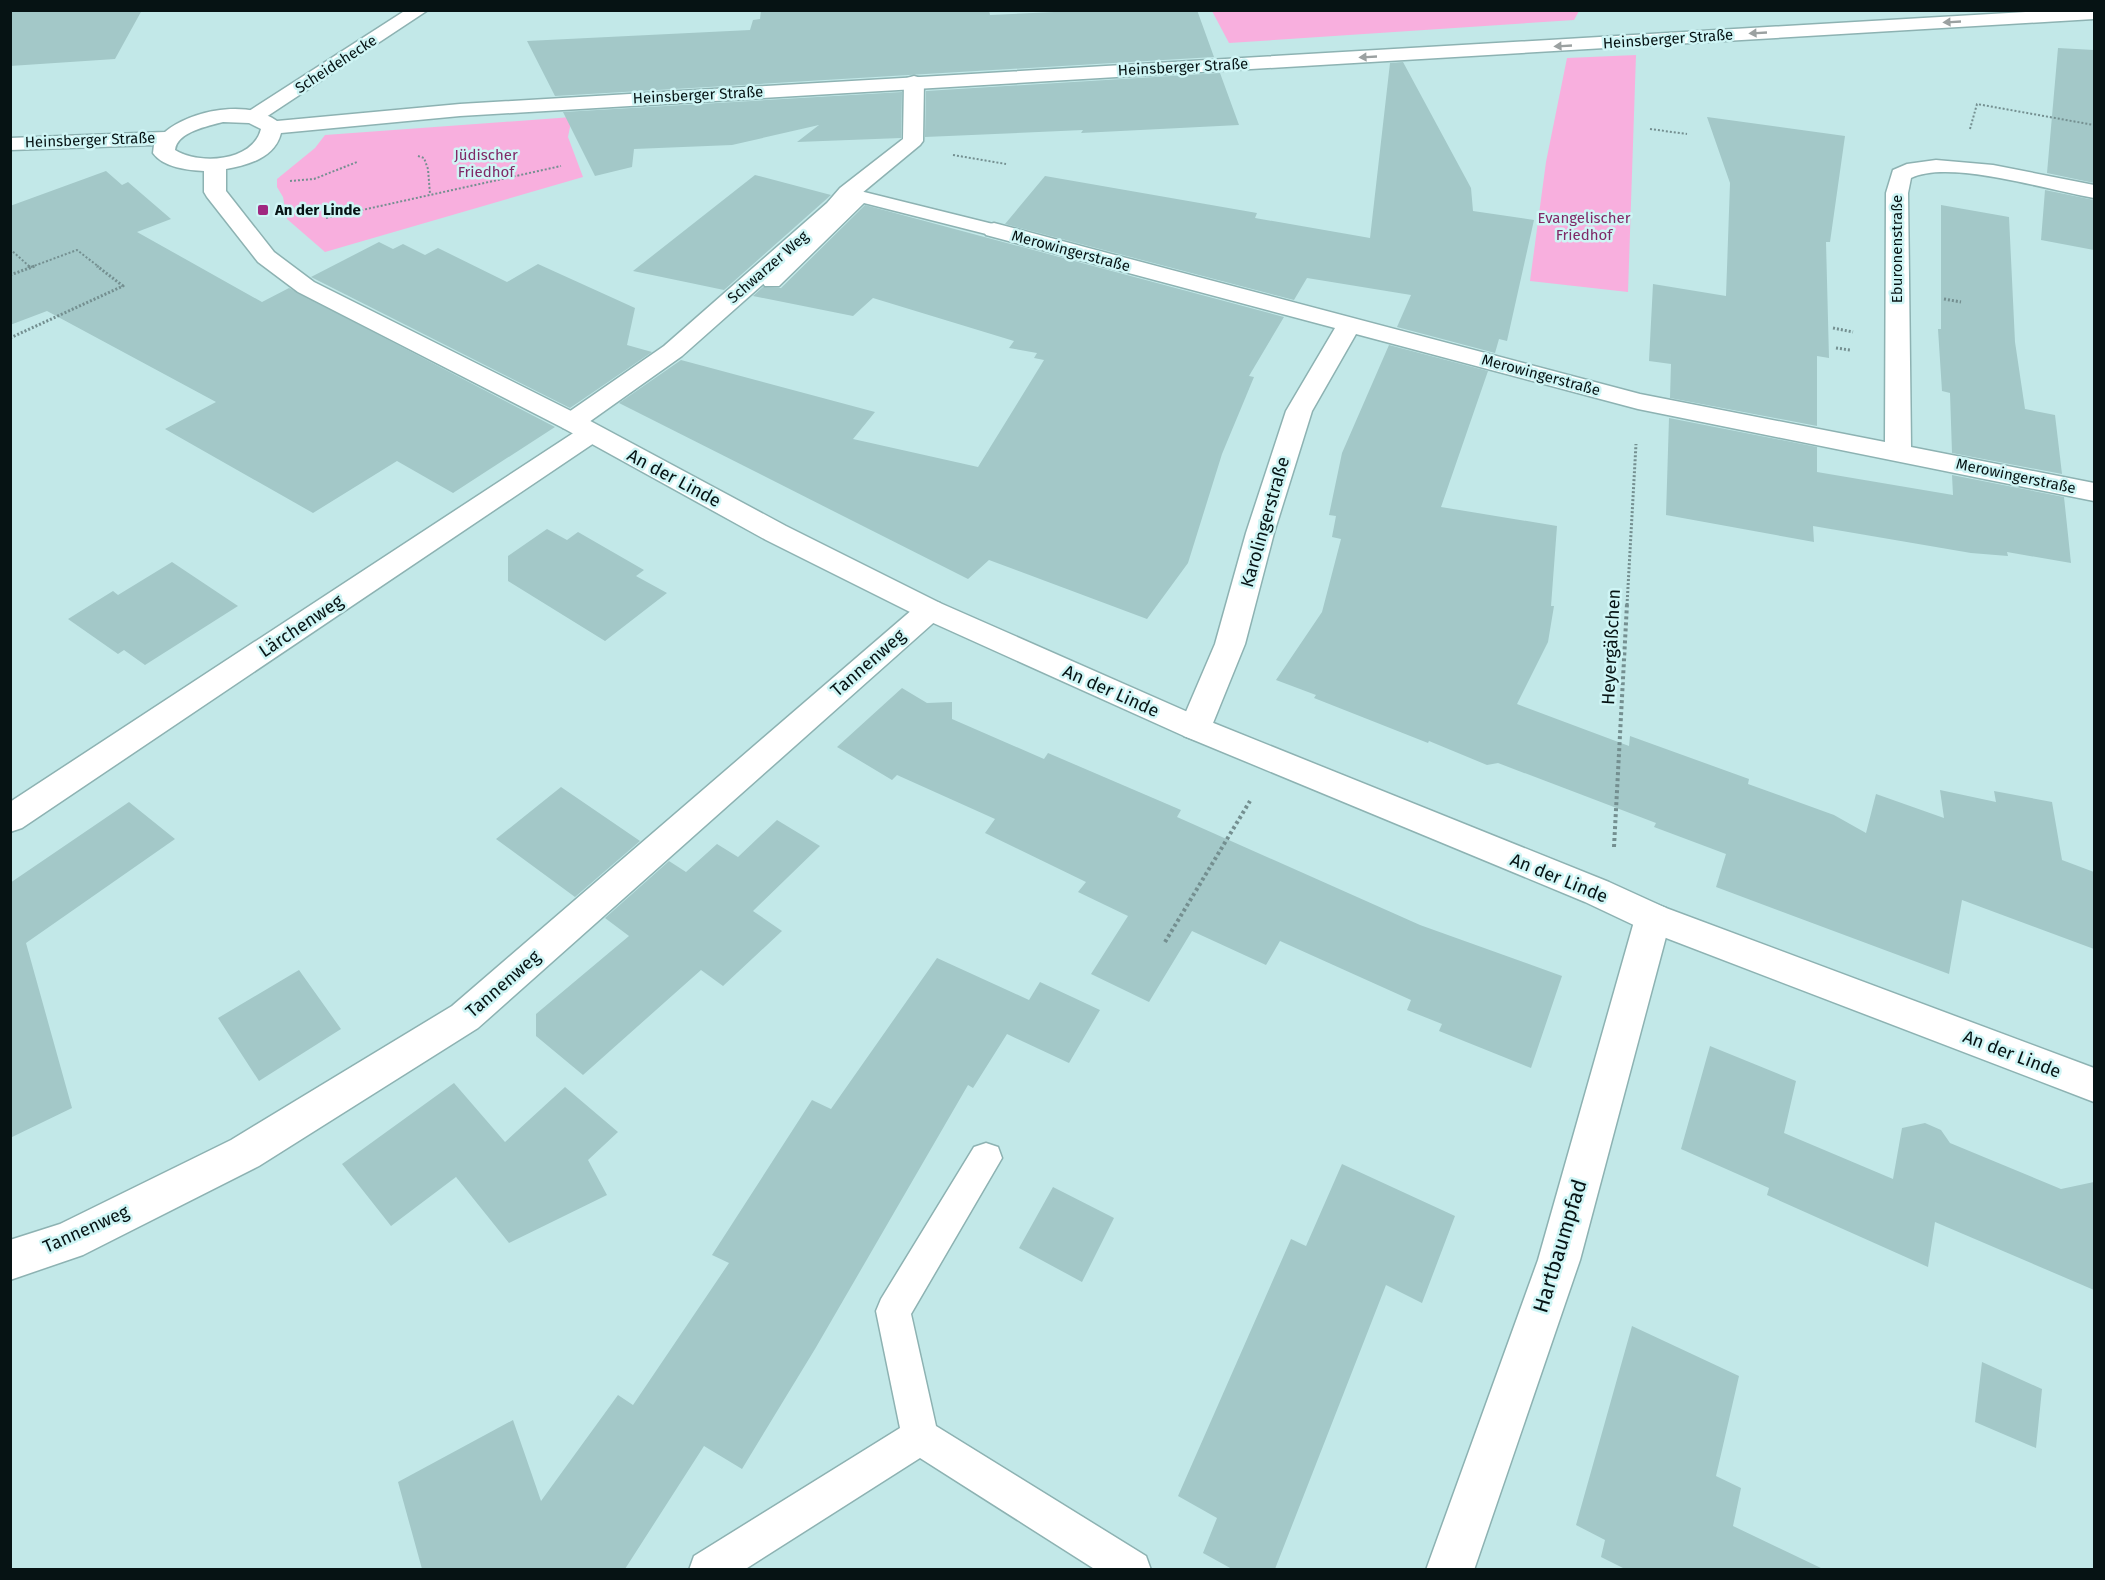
<svg xmlns="http://www.w3.org/2000/svg" width="2105" height="1580" viewBox="0 0 2105 1580" font-family="'Fira Sans',sans-serif">
<style>
.green{fill:#f8afde}
.building{fill:#a3c8c8}
.lines{fill:none;stroke-linecap:round;stroke-linejoin:round}
.service-casing{stroke:#8db2b2;stroke-width:3}
.minor-casing{stroke:#8db2b2;stroke-width:3}
.tertiary-casing{stroke:#8db2b2;stroke-width:3}
.path-far2{stroke:#748f90;stroke-width:2;stroke-dasharray:2 2;stroke-linecap:butt}
.path-far1{stroke:#748f90;stroke-width:3;stroke-dasharray:2 2;stroke-linecap:butt}
.path{stroke:#748f90;stroke-width:4;stroke-dasharray:3 3;stroke-linecap:butt}
.service{fill:#fff;fill-rule:evenodd}
.minor{fill:#fff;fill-rule:evenodd}
.tertiary{fill:#fff;fill-rule:evenodd}
.oneway{fill:#9ba1a1}
.poi-dot{fill:#a02880;stroke:#cff5f5;stroke-width:2}
.labels{text-anchor:middle;stroke-width:5;stroke-linejoin:round;paint-order:stroke}
.far-street-label{font-size:15px;fill:#061314;stroke:#cff5f5}
.far-park-label{font-size:15px;fill:#802967;stroke:#cff5f5}
.far-poi-label{font-size:15px;font-weight:bold;fill:#061314;stroke:#cff5f5;text-anchor:start}
.street-label{font-size:18px;fill:#061314;stroke:#cff5f5}
.near-street-label{font-size:21px;fill:#061314;stroke:#cff5f5}
</style>
<rect width="100%" height="100%" fill="#c2e8e8"/>
<path class="green" d="M 1212,11 L 1579,11 L 1574,20 L 1229,43 Z
M 1636,55 L 1628,292 L 1530,281 L 1546,162 L 1567,58 Z
M 572,117 L 568,137 L 583,177 L 325,252 L 287,219 L 283,197 L 277,187 L 277,179 L 315,148 L 325,135 Z"/>
<path class="building" d="M 10,10 L 142,10 L 115,59 L 10,66 Z
M 761,10 L 989,10 L 990,15 L 1098,10 L 1197,10 L 1214,57 L 555,96 L 527,41 L 750,30 L 753,20 L 760,19 Z
M 2058,48 L 2094,50 L 2094,183 L 2047,173 Z
M 1403,62 L 1471,188 L 1473,211 L 1534,220 L 1507,341 L 1499,339 L 1495,353 L 1397,327 L 1411,295 L 1307,278 L 1294,300 L 1005,224 L 1045,176 L 1257,213 L 1255,218 L 1370,238 L 1390,63 Z
M 1220,73 L 1239,125 L 1081,133 L 1083,130 L 925,137 L 926,91 Z
M 902,92 L 901,138 L 797,142 L 819,125 L 732,145 L 634,149 L 632,167 L 595,176 L 563,112 Z
M 1707,117 L 1845,136 L 1830,242 L 1826,242 L 1829,358 L 1817,356 L 1817,426 L 1670,398 L 1671,364 L 1649,361 L 1653,284 L 1726,296 L 1730,183 Z
M 106,171 L 122,185 L 128,182 L 171,219 L 137,232 L 262,302 L 289,288 L 555,427 L 453,493 L 397,461 L 313,513 L 165,429 L 216,402 L 47,311 L 10,325 L 10,206 Z
M 755,175 L 831,195 L 724,290 L 633,271 Z
M 2045,190 L 2094,200 L 2094,250 L 2041,240 Z
M 865,205 L 1284,317 L 1249,376 L 1254,377 L 1222,454 L 1188,563 L 1147,619 L 989,560 L 968,579 L 619,403 L 681,360 L 875,412 L 853,439 L 978,467 L 1044,360 L 1034,358 L 1037,353 L 1009,348 L 1014,341 L 873,298 L 853,316 L 753,296 L 763,287 L 781,288 Z
M 1941,205 L 2009,217 L 2015,342 L 2025,409 L 2055,415 L 2062,474 L 1952,453 L 1950,393 L 1942,391 L 1938,329 L 1941,329 Z
M 379,242 L 393,249 L 403,244 L 425,255 L 438,248 L 507,282 L 538,264 L 635,308 L 627,345 L 652,352 L 570,408 L 311,277 Z
M 1389,345 L 1488,371 L 1441,507 L 1557,526 L 1551,606 L 1554,606 L 1548,642 L 1517,704 L 1629,746 L 1630,736 L 1749,779 L 1748,784 L 1834,815 L 1866,833 L 1876,794 L 1944,818 L 1940,790 L 1996,802 L 1994,791 L 2052,802 L 2062,860 L 2094,872 L 2094,949 L 1962,900 L 1949,974 L 1716,887 L 1726,854 L 1654,827 L 1656,823 L 1498,763 L 1487,765 L 1429,741 L 1428,743 L 1314,698 L 1316,695 L 1276,680 L 1322,612 L 1341,539 L 1332,537 L 1336,516 L 1329,515 L 1342,453 Z
M 1669,418 L 1817,447 L 1817,472 L 1953,495 L 1952,475 L 2064,497 L 2071,563 L 2007,552 L 2008,556 L 1971,553 L 1813,526 L 1814,542 L 1666,515 Z
M 547,529 L 567,540 L 578,532 L 644,570 L 636,576 L 667,593 L 605,641 L 508,581 L 508,556 Z
M 172,562 L 238,606 L 145,665 L 124,650 L 118,654 L 68,619 L 113,591 L 118,595 Z
M 902,688 L 927,703 L 952,702 L 952,719 L 1044,759 L 1048,753 L 1181,810 L 1177,817 L 1420,925 L 1562,976 L 1531,1068 L 1439,1031 L 1442,1024 L 1407,1010 L 1411,1000 L 1280,941 L 1266,965 L 1192,931 L 1149,1002 L 1091,974 L 1128,916 L 1078,892 L 1086,882 L 985,833 L 995,819 L 897,775 L 892,780 L 837,747 Z
M 561,787 L 640,841 L 575,897 L 496,839 Z
M 129,802 L 175,839 L 26,943 L 72,1108 L 10,1138 L 10,883 Z
M 777,820 L 820,846 L 753,911 L 782,931 L 723,986 L 701,970 L 583,1075 L 536,1036 L 536,1014 L 629,936 L 605,918 L 669,861 L 686,872 L 717,844 L 738,857 Z
M 937,958 L 1029,1000 L 1040,982 L 1100,1010 L 1069,1063 L 1007,1034 L 973,1088 L 968,1085 L 815,1349 L 742,1469 L 704,1446 L 625,1569 L 422,1569 L 398,1482 L 513,1420 L 541,1501 L 618,1395 L 633,1405 L 729,1263 L 712,1255 L 812,1100 L 831,1109 Z
M 299,970 L 341,1029 L 259,1081 L 218,1018 Z
M 1710,1046 L 1796,1081 L 1784,1133 L 1893,1179 L 1902,1128 L 1925,1123 L 1941,1130 L 1950,1143 L 2061,1189 L 2094,1182 L 2094,1290 L 1935,1222 L 1928,1267 L 1767,1195 L 1769,1188 L 1681,1149 Z
M 454,1083 L 505,1142 L 565,1087 L 618,1132 L 588,1160 L 607,1195 L 509,1243 L 456,1177 L 391,1226 L 342,1164 Z
M 1342,1164 L 1455,1216 L 1422,1303 L 1386,1285 L 1275,1569 L 1232,1569 L 1203,1553 L 1217,1518 L 1178,1496 L 1291,1239 L 1306,1246 Z
M 1053,1187 L 1114,1218 L 1082,1282 L 1019,1248 Z
M 1632,1326 L 1739,1376 L 1716,1476 L 1741,1488 L 1733,1526 L 1823,1569 L 1625,1569 L 1601,1557 L 1605,1540 L 1576,1525 Z
M 1982,1362 L 2042,1389 L 2036,1448 L 1975,1422 Z"/>
<g class="lines">
<defs>
<path id="service" d="M 848,188 L 1001,226 L 1003,230 L 1001,234 L 994,236 L 864,203 L 779,286 L 765,286 L 762,282 L 765,278 L 848,198 L 842,197 L 839,193 L 842,189 Z
M 986,1143 L 998,1147 L 1002,1158 L 911,1314 L 936,1426 L 1146,1556 L 1151,1570 L 1096,1570 L 920,1458 L 744,1570 L 689,1570 L 694,1556 L 900,1428 L 876,1311 L 881,1299 L 974,1147 Z"/>
<path id="minor" d="M 406,10 L 428,10 L 260,121 L 253,123 L 246,121 L 243,117 L 246,113 Z
M 914,76 L 921,78 L 924,82 L 923,141 L 920,145 L 856,198 L 843,213 L 682,356 L 582,427 L 591,425 L 600,427 L 604,433 L 600,439 L 22,828 L 10,832 L 10,802 L 581,428 L 572,430 L 563,428 L 559,422 L 563,416 L 664,346 L 827,203 L 840,188 L 903,139 L 904,82 L 907,78 Z
M 1936,160 L 1993,165 L 2094,185 L 2094,198 C 2051,191 1950,159 1911,178 L 1908,193 L 1911,447 L 2094,483 L 2094,501 L 1638,409 L 1356,334 L 1312,411 L 1274,533 L 1245,644 L 1211,728 L 1206,736 L 1195,740 L 1184,736 L 1179,728 L 1215,644 L 1246,533 L 1286,411 L 1335,328 L 986,235 L 983,230 L 986,225 L 994,223 L 1640,394 L 1885,442 L 1886,193 L 1893,170 L 1907,164 Z
M 930,600 L 940,603 L 945,610 L 940,617 L 478,1028 L 259,1166 L 83,1255 L 10,1280 L 10,1240 L 60,1224 L 231,1140 L 452,1006 L 920,603 Z
M 1653,903 L 1666,908 L 1671,918 L 1580,1260 L 1474,1570 L 1426,1570 L 1538,1260 L 1635,918 L 1640,908 Z"/>
<path id="tertiary" d="M 2058,10 L 2094,10 L 2094,19 L 460,116 L 281,133 C 275,158 248,165 226,169 L 226,191 L 274,252 L 314,282 L 581,416 L 786,526 L 940,603 L 1206,720 L 1609,882 L 1666,908 L 2094,1068 L 2094,1102 L 1640,928 L 1585,902 L 1184,736 L 920,617 L 766,540 L 563,428 L 298,292 L 258,262 L 207,197 L 204,192 L 204,171 C 188,170 164,168 153,153 L 154,145 L 10,150 L 10,138 L 165,132 C 191,110 248,99 277,121 L 460,104 ZM 223,122 L 249,123 L 261,129 C 253,162 199,165 175,150 C 177,132 208,126 223,122 Z"/>
</defs>
<use href="#service" class="service-casing"/>
<use href="#minor" class="minor-casing"/>
<use href="#tertiary" class="tertiary-casing"/>
<path class="path-far2" d="M 1650,129 L 1687,134
M 1970,129 L 1977,104 L 2094,125
M 953,155 L 1006,164
M 418,156 L 424,158 L 428,169 L 430,194
M 290,181 L 314,179 L 357,162
M 326,218 L 561,166
M 10,249 L 30,267
M 31,267 L 77,250 L 99,267"/>
<path class="path-far1" d="M 28,266 L 31,268
M 10,275 L 35,266
M 1944,299 L 1961,302
M 1833,328 L 1853,332
M 10,338 L 123,286 L 97,266
M 1836,348 L 1850,350
M 1627,605 L 1636,444"/>
<path class="path" d="M 1614,847 L 1627,604
M 1165,942 L 1250,801"/>
<use href="#service" class="service"/>
<use href="#minor" class="minor"/>
<use href="#tertiary" class="tertiary"/>
</g>
<defs><path id="oneway-solid" d="M-6-.8H1V-3.2L6.5 0L1 3.2V.8H-6Z" transform="scale(1.5)"/></defs>
<g class="oneway">
<use href="#oneway-solid" transform="translate(1952 22) rotate(177)"/>
<use href="#oneway-solid" transform="translate(1758 33) rotate(177)"/>
<use href="#oneway-solid" transform="translate(1563 46) rotate(177)"/>
<use href="#oneway-solid" transform="translate(1368 57) rotate(177)"/>
</g>
<rect class="poi-dot" x="257" y="204" width="12" height="12" rx="3"/>
<g class="labels">
<g class="far-street-label">
<text transform="translate(1668 39) rotate(-4)" y="5">Heinsberger Straße</text>
<text transform="translate(336 64) rotate(-33)" y="5">Scheidehecke</text>
<text transform="translate(1183 67) rotate(-3)" y="5">Heinsberger Straße</text>
<text transform="translate(698 95) rotate(-3)" y="5">Heinsberger Straße</text>
<text transform="translate(90 140) rotate(-2)" y="5">Heinsberger Straße</text>
<text transform="translate(1897 249) rotate(-90)" y="5">Eburonenstraße</text>
<text transform="translate(1071 251) rotate(15)" y="5">Merowingerstraße</text>
<text transform="translate(768 267) rotate(-41)" y="5">Schwarzer Weg</text>
<text transform="translate(1541 375) rotate(15)" y="5">Merowingerstraße</text>
<text transform="translate(2016 476) rotate(12)" y="5">Merowingerstraße</text>
</g>
<g class="far-park-label">
<text x="486" y="160">Jüdischer<tspan x="486" dy="17">Friedhof</tspan></text>
<text x="1584" y="223">Evangelischer<tspan x="1584" dy="17">Friedhof</tspan></text>
</g>
<g class="far-poi-label">
<text x="275" y="215">An der Linde</text>
</g>
<g class="street-label">
<text transform="translate(674 478) rotate(28)" y="6">An der Linde</text>
<text transform="translate(1265 522) rotate(-74)" y="6">Karolingerstraße</text>
<text transform="translate(301 626) rotate(-34)" y="6">Lärchenweg</text>
<text transform="translate(1611 647) rotate(-87)" y="6">Heyergäßchen</text>
<text transform="translate(868 663) rotate(-41)" y="6">Tannenweg</text>
<text transform="translate(1111 691) rotate(24)" y="6">An der Linde</text>
<text transform="translate(1559 878) rotate(22)" y="6">An der Linde</text>
<text transform="translate(503 984) rotate(-41)" y="6">Tannenweg</text>
<text transform="translate(2012 1054) rotate(21)" y="6">An der Linde</text>
<text transform="translate(86 1229) rotate(-24)" y="6">Tannenweg</text>
</g>
<g class="near-street-label">
<text transform="translate(1560 1246) rotate(-73)" y="7">Hartbaumpfad</text>
</g>
</g>
<rect width="2105" height="1580" fill="none" stroke="#061314" stroke-width="24"/>
</svg>
